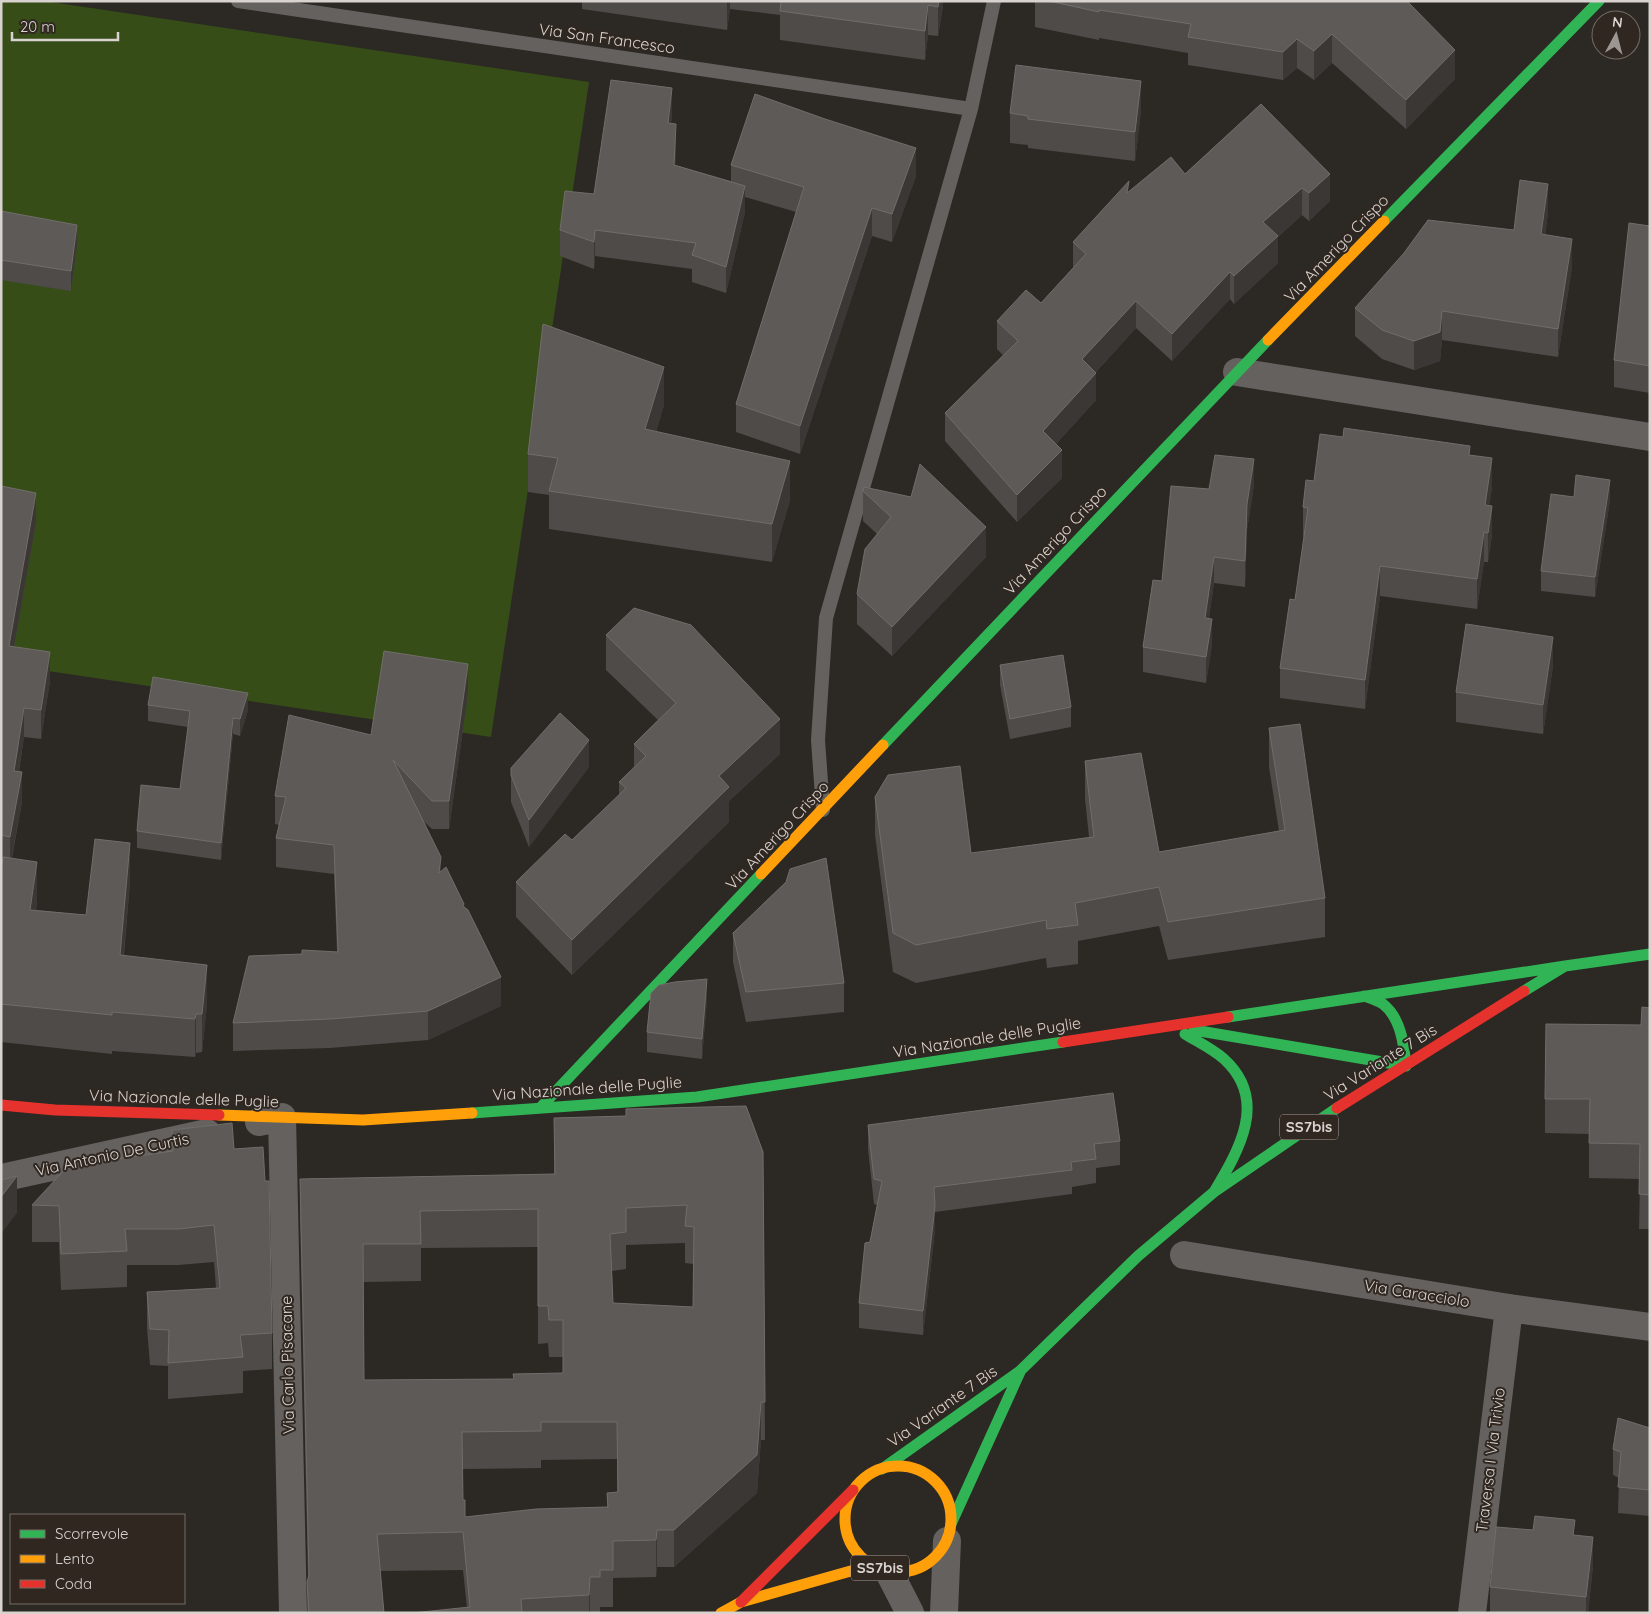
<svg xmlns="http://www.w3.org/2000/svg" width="1651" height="1614" viewBox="0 0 1651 1614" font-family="Quicksand,sans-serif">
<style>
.green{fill:#364d18}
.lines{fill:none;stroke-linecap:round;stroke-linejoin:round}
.lane{stroke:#65615f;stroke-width:14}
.street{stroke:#65615f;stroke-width:28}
.fast{stroke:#30b455;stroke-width:11}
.slow{stroke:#ff9f0a;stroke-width:11}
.jam{stroke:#e5322d;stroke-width:11}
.wall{fill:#4f4b48;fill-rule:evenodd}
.shaded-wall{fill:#3b3734}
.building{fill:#5e5a57;stroke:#716d6a;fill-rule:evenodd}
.labels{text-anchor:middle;stroke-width:4;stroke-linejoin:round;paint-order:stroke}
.shield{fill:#302721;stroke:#a69f9b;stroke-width:1}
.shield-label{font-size:15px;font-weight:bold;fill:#d9d3cf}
.street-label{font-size:16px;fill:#d9d3cf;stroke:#302721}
</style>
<rect width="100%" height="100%" fill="#2c2824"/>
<path class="green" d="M 1,1 L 44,1 L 589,82 L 491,737 L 1,664 Z"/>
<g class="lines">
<path class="lane" d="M 238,1 L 971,109
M 823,810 L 818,740 L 826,618 L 971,109 L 994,1"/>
<path class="street" d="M 1237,372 L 1650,437
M 259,1122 L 282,1117 L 293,1613
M 1,1178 L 207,1133
M 1184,1255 L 1509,1308 L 1650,1327
M 889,1572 L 910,1613
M 944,1613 L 947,1541
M 1472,1613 L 1509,1308"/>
<path class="fast" d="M 1384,221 L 1599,1
M 883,745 L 1268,340
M 1524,991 L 1565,966 L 1650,954
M 1228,1017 L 1565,966
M 1194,1030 L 1406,1066 C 1404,1045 1401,1018 1383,1004 C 1377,1000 1370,998 1364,996
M 1185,1034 C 1198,1042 1213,1049 1224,1059 C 1269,1100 1239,1150 1214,1192
M 541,1107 L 761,874
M 472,1113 L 697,1097 L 1063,1042
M 882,1469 L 1020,1371 L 1138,1256 L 1214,1192 L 1337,1108
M 951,1524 L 1020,1372"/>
<path class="slow" d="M 1268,340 L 1384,221
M 761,874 L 883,745
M 219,1115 L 363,1120 L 472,1113
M845 1519a53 53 0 1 1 106 0a53 53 0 1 1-106 0Z
M 721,1613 L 741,1602 L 872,1565"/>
<path class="jam" d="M 1063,1042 L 1228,1017
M 1,1105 L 55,1110 L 219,1115
M 1337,1108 L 1524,991
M 741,1602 L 853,1490"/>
</g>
<path class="wall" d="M 582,1 L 943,1 L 943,6 L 938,36 L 928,35 L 925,60 L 780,40 L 780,15 L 730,9 L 727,30 L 582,9 Z
M 1035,1 L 1407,1 L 1455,79 L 1406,129 L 1332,63 L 1314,80 L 1297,68 L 1283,80 L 1188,65 L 1188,53 L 1099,38 L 1099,40 L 1035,27 Z
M 1261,104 L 1330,201 L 1309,221 L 1302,215 L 1278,237 L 1278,263 L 1234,304 L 1230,299 L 1172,361 L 1136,328 L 1096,372 L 1096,400 L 1056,444 L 1062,478 L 1017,522 L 945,441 L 945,413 L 1003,355 L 997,349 L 997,321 L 1041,303 L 1073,268 L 1073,242 L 1129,192 L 1185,174 Z
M 1141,111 L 1135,161 L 1028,148 L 1028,145 L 1010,143 L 1010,113 Z
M 672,115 L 671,123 L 676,151 L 675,165 L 731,181 L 731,165 L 916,176 L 892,242 L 872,236 L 800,454 L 736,432 L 736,404 L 796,212 L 745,197 L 745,212 L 726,293 L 692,282 L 692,269 L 595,256 L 594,269 L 560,256 L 560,230 Z
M 1,211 L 77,245 L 71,291 L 1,280 Z
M 1548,213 L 1545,235 L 1572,267 L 1558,357 L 1442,340 L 1440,361 L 1414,370 L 1382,359 L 1355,336 L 1355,308 Z
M 1650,226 L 1650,393 L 1614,387 L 1614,360 Z
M 664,405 L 656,432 L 790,500 L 772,562 L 549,529 L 549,495 L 528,492 L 528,454 Z
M 1470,455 L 1492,488 L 1489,505 L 1492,535 L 1488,562 L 1484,562 L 1477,609 L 1380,596 L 1365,709 L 1280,698 L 1280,668 L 1295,600 L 1304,537 L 1303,536 L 1303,507 L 1314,481 Z
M 1254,485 L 1247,530 L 1245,587 L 1214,583 L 1209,618 L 1212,645 L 1206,683 L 1143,672 L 1143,647 L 1209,489 Z
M 1,486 L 36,522 L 14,647 L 50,681 L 41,739 L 24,737 L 19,772 L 22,802 L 12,858 L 37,900 L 36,910 L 86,915 L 130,882 L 124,955 L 207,1004 L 202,1052 L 196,1053 L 195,1057 L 112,1051 L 112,1054 L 1,1042 L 1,872 L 2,865 L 1,865 Z
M 863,491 L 911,497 L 986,557 L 892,656 L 857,624 L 857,594 L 877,534 L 863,521 Z
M 1574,497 L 1610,500 L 1595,597 L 1541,591 L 1541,571 Z
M 606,635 L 780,754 L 729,801 L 729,822 L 572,975 L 516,917 L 516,882 L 572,840 L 619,795 L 619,782 L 634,767 L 634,744 L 658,720 L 606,670 Z
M 1000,665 L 1071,707 L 1071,727 L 1010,739 L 1000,685 Z
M 1553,666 L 1543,734 L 1456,722 L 1456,692 Z
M 468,693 L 449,829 L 432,829 L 422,820 L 441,871 L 464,908 L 501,1006 L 428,1040 L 330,1048 L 233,1051 L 233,1023 L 302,954 L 337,952 L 334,874 L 276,867 L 276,838 L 279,825 L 275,824 L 275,796 Z
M 148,705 L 248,710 L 240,736 L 233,734 L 221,860 L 137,848 L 137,831 L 180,789 L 188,727 L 148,721 Z
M 1269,728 L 1325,898 L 1325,937 L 1168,960 L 1159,926 L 1078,941 L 1078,964 L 1047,968 L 1046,958 L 916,983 L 893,972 L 875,835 L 875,797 L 971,853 L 1089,837 L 1085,799 L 1085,761 L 1159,852 L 1279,831 L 1269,767 Z
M 589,767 L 529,847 L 511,802 L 511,768 Z
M 733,933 L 844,983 L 844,1012 L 746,1022 L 733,962 Z
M 707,999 L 702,1059 L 647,1052 L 647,1032 Z
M 1650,1008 L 1650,1229 L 1639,1229 L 1640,1179 L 1589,1178 L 1589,1134 L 1545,1133 L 1545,1099 L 1641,1025 Z
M 626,1109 L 763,1152 L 765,1440 L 761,1440 L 757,1493 L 674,1567 L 657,1567 L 656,1577 L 613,1578 L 613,1607 L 600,1607 L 600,1613 L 412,1613 L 467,1608 L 463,1570 L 380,1571 L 384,1613 L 307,1613 L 307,1582 L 308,1579 L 300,1217 L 300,1179 L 554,1174 L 554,1118 L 626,1116 ZM 685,1243 L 685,1263 L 693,1264 L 693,1307 L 613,1303 L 612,1271 L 626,1269 L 626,1245 ZM 538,1247 L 538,1344 L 548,1343 L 549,1357 L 563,1357 L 563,1373 L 513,1379 L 364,1380 L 363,1282 L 421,1281 L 421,1248 ZM 617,1459 L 617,1492 L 607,1493 L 607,1507 L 465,1517 L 463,1500 L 462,1469 L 541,1468 L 541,1460 Z
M 868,1125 L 1120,1141 L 1120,1165 L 1096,1168 L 1096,1183 L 1072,1187 L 1072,1194 L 935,1212 L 935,1230 L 923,1335 L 859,1328 L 859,1303 L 870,1242 L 877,1205 L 874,1204 L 868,1149 Z
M 172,1130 L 234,1149 L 272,1333 L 272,1369 L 243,1371 L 243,1393 L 168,1399 L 168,1366 L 150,1365 L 147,1328 L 147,1292 L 216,1288 L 214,1262 L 178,1265 L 127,1265 L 127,1287 L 61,1290 L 59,1242 L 32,1242 L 32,1205 L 172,1152 Z
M 1650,1428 L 1650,1516 L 1618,1513 L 1619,1478 L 1613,1475 L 1613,1449 Z
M 1575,1535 L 1593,1566 L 1588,1613 L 1490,1613 L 1490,1587 Z"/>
<path class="shaded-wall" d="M 727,1 L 730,1 L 730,9 L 727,30 Z
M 939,1 L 943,1 L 943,6 L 938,36 L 938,7 Z
M 928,5 L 928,35 L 925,60 L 925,31 Z
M 1332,34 L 1332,63 L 1314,80 L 1314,51 Z
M 1297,39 L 1297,68 L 1283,80 L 1283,52 Z
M 1455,50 L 1455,79 L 1406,129 L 1406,100 Z
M 1141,81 L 1141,111 L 1135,161 L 1135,132 Z
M 672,88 L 672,115 L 668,150 L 668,123 Z
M 676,124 L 676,151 L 674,191 L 674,165 Z
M 916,148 L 916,176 L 892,242 L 892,214 Z
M 1330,174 L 1330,201 L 1309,221 L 1309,193 Z
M 1548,184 L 1548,213 L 1541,263 L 1541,234 Z
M 745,186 L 745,212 L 726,293 L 726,267 Z
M 1302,188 L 1302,215 L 1278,237 L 1278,263 L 1234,304 L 1234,276 L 1263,222 Z
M 872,208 L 872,236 L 800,454 L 800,426 Z
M 77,225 L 77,245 L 71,291 L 71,271 Z
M 595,230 L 595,256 L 594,269 L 594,242 Z
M 1572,239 L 1572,267 L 1558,357 L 1558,329 Z
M 1230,272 L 1230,299 L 1172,361 L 1172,334 Z
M 1136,301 L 1136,328 L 1082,387 L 1082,359 Z
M 1442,311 L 1442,340 L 1440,361 L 1414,370 L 1414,341 Z
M 664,367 L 664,405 L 645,468 L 645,429 Z
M 1096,373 L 1096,400 L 1043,458 L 1043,431 Z
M 1062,450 L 1062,478 L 1017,522 L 1017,495 Z
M 1492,458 L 1492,488 L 1485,534 L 1485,505 Z
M 1254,459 L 1254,485 L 1247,530 L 1245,587 L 1245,561 L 1247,504 Z
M 790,461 L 790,500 L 772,562 L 772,524 Z
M 1610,480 L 1610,500 L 1595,597 L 1595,577 Z
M 36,493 L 36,522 L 9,675 L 9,646 Z
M 1492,506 L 1492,535 L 1488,562 L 1488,533 Z
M 986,527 L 986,557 L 892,656 L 892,627 Z
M 1484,532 L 1484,562 L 1477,609 L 1477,579 Z
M 1214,557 L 1214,583 L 1205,644 L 1205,618 Z
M 1380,566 L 1380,596 L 1365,709 L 1365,680 Z
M 1212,619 L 1212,645 L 1206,683 L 1206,657 Z
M 1553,637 L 1553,666 L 1543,734 L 1543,705 Z
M 50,652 L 50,681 L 41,739 L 41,710 Z
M 468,664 L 468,693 L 449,829 L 449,801 Z
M 248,693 L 248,710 L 240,736 L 240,719 Z
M 24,708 L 24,737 L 14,800 L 14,771 Z
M 233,718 L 233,734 L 221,860 L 221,843 Z
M 780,719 L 780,754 L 729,801 L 729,822 L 572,975 L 572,940 L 719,776 Z
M 589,740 L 589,767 L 529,847 L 529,820 Z
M 22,772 L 22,802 L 10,866 L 10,837 Z
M 130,843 L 130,882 L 120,993 L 120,955 Z
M 441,857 L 441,886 L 439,873 Z
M 37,862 L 37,900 L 30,948 L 30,910 Z
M 207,965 L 207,1004 L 202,1052 L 202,1014 Z
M 501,977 L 501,1006 L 428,1040 L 428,1011 Z
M 707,979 L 707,999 L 702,1059 L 702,1039 Z
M 196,1014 L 196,1053 L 195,1057 L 195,1019 Z
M 17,1176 L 17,1213 L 1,1234 L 1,1197 Z
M 935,1206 L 935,1230 L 923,1335 L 923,1311 Z
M 761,1402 L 761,1440 L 757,1493 L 674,1567 L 674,1530 Z
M 657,1530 L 657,1567 L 656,1577 L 656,1540 Z
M 1593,1537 L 1593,1566 L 1588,1613 L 1586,1613 L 1586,1597 Z
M 590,1577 L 590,1613 L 589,1613 L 589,1595 Z"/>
<path class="building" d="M 781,1 L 939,1 L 938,7 L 928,5 L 925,31 L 780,11 Z
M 1049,1 L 1407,1 L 1455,50 L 1406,100 L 1332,34 L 1314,51 L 1297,39 L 1283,52 L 1188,37 L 1191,24 L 1099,10 L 1099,12 Z
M 1016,65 L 1141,81 L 1135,132 L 1028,119 L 1028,116 L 1010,113 Z
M 611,80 L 672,88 L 668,123 L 676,124 L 674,165 L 745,186 L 726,267 L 692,255 L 696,243 L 595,230 L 594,242 L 560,230 L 565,191 L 594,194 Z
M 755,94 L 825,119 L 916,148 L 892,214 L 872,208 L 800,426 L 736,404 L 804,187 L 731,165 Z
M 1261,104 L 1330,174 L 1309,193 L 1302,188 L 1263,222 L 1278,236 L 1234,276 L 1230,272 L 1172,334 L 1136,301 L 1082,359 L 1096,373 L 1043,431 L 1062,450 L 1017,495 L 945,413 L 1018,341 L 997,321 L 1026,290 L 1041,303 L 1086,254 L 1073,242 L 1129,181 L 1127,193 L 1171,157 L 1185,174 Z
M 1520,180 L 1548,184 L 1541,234 L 1572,239 L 1558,329 L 1442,311 L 1440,332 L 1414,341 L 1382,330 L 1355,308 L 1404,253 L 1428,220 L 1514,230 Z
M 1,211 L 77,225 L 71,271 L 1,260 Z
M 1629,223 L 1650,226 L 1650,366 L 1614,360 Z
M 543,324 L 664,367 L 645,429 L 790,461 L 772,524 L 549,491 L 558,458 L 528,454 Z
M 1344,428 L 1470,446 L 1469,455 L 1492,458 L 1485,505 L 1492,506 L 1488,533 L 1484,532 L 1477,579 L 1380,566 L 1365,680 L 1280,668 L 1290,599 L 1295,600 L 1308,508 L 1303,507 L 1306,480 L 1314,481 L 1320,434 L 1343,437 Z
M 1215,455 L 1254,459 L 1247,504 L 1245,561 L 1214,557 L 1205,618 L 1212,619 L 1206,657 L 1143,647 L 1153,580 L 1162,581 L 1171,486 L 1209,489 Z
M 920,464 L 986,527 L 892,627 L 857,594 L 865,549 L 891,517 L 863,491 L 864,487 L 911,497 Z
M 1576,475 L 1610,480 L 1595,577 L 1541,571 L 1551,494 L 1574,497 Z
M 1,486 L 36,493 L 9,646 L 50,652 L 41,710 L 24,708 L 14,771 L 22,772 L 10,837 L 1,835 Z
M 634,608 L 691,625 L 780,719 L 719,776 L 729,787 L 572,940 L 516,882 L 565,834 L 572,840 L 626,788 L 619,782 L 646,756 L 634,744 L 676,703 L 606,635 Z
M 1466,624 L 1553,637 L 1543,705 L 1456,692 Z
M 384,651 L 468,664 L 449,801 L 432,801 L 393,760 L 441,857 L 439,873 L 446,867 L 464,904 L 463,906 L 468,910 L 501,977 L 428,1011 L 330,1019 L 233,1023 L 249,956 L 302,954 L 302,950 L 338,952 L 334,845 L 276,838 L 286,797 L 275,796 L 289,715 L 371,735 Z
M 1063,655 L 1071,707 L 1010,719 L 1000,665 Z
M 153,677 L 248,693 L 240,719 L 233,718 L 221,843 L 137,831 L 141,785 L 180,789 L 190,711 L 148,705 Z
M 560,713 L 589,740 L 529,820 L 511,775 L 511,768 Z
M 1300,724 L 1325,898 L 1168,922 L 1159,887 L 1075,903 L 1078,925 L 1047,929 L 1046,920 L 916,945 L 893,933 L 875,797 L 888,775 L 960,766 L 971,853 L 1094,837 L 1085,761 L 1141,753 L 1159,852 L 1285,830 L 1269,728 Z
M 95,839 L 130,843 L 120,955 L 207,965 L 202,1014 L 196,1014 L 195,1019 L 112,1012 L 112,1015 L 1,1004 L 1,872 L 3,857 L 37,862 L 30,910 L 86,915 Z
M 826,858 L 844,983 L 746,992 L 733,933 L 786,882 L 790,869 Z
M 707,979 L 702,1039 L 647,1032 L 651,993 L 659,985 L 675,982 Z
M 1642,1007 L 1650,1008 L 1650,1195 L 1639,1194 L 1640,1144 L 1589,1143 L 1590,1099 L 1545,1099 L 1546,1024 L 1641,1025 Z
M 1113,1093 L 1120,1141 L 1094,1144 L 1096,1159 L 1071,1162 L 1072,1170 L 934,1187 L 935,1206 L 923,1311 L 859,1303 L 865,1243 L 870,1242 L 882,1181 L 874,1179 L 868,1125 Z
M 746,1106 L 763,1152 L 765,1402 L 761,1402 L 757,1455 L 674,1530 L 657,1530 L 656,1540 L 613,1541 L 613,1570 L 600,1570 L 600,1577 L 590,1577 L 589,1595 L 521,1599 L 522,1613 L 412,1613 L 470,1607 L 463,1532 L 377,1534 L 384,1613 L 309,1613 L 307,1582 L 309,1575 L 300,1179 L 555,1174 L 554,1118 L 626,1116 L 626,1109 ZM 687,1205 L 685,1226 L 694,1227 L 693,1307 L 613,1303 L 610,1234 L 626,1232 L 626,1208 ZM 538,1209 L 538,1306 L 548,1306 L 549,1320 L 563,1320 L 563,1373 L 513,1374 L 514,1379 L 364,1380 L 363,1244 L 421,1244 L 420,1211 ZM 541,1422 L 617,1422 L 618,1492 L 607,1493 L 608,1507 L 536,1509 L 465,1517 L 465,1500 L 463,1500 L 462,1432 L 541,1431 Z
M 232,1123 L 234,1149 L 263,1147 L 265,1181 L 269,1181 L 272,1333 L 240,1335 L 243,1357 L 168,1363 L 169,1330 L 150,1329 L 147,1292 L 220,1288 L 214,1225 L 178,1229 L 125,1229 L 127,1251 L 61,1254 L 59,1206 L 32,1205 L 68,1166 L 173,1151 L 172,1130 Z
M 17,1176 L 1,1197 L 1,1180 Z
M 1618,1418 L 1650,1428 L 1650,1490 L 1618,1487 L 1621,1452 L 1613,1449 Z
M 1535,1516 L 1575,1520 L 1573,1535 L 1593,1537 L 1586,1597 L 1490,1587 L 1496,1527 L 1533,1530 Z"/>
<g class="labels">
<g class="shield">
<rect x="1280" y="1114.5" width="58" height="25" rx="4"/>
<rect x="851" y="1555.5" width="58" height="25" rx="4"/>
</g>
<g class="shield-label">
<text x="1309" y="1132">SS7bis</text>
<text x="880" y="1573">SS7bis</text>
</g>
<g class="street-label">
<text transform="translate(607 38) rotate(8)" y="6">Via San Francesco</text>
<text transform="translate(1336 248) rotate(-46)" y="6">Via Amerigo Crispo</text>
<text transform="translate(1055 540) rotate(-47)" y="6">Via Amerigo Crispo</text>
<text transform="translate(777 835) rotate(-47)" y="6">Via Amerigo Crispo</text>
<text transform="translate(987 1037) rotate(-9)" y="6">Via Nazionale delle Puglie</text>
<text transform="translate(1380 1062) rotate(-32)" y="6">Via Variante 7 Bis</text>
<text transform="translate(587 1088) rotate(-4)" y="6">Via Nazionale delle Puglie</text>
<text transform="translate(184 1098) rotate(2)" y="6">Via Nazionale delle Puglie</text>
<text transform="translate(112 1154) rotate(-12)" y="6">Via Antonio De Curtis</text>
<text transform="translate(1417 1293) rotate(9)" y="6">Via Caracciolo</text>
<text transform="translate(287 1365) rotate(-91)" y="6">Via Carlo Pisacane</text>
<text transform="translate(942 1406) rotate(-35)" y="6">Via Variante 7 Bis</text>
<text transform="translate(1490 1460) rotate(-83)" y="6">Traversa I Via Trivio</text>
</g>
</g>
<rect width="1651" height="1614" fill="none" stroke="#d9d3cf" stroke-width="5"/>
<rect x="10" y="1514" width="175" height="90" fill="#302721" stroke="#746c67"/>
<rect x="20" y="1530" width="25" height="8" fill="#30b455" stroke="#746c67"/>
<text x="55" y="1539" font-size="15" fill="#d9d3cf">Scorrevole</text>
<rect x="20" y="1555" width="25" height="8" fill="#ff9f0a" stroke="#746c67"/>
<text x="55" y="1564" font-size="15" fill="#d9d3cf">Lento</text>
<rect x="20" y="1580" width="25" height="8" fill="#e5322d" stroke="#746c67"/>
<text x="55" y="1589" font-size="15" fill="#d9d3cf">Coda</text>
<g transform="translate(1616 35) rotate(7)"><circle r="24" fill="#302721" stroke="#746c67"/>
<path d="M0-4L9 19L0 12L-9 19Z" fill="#9c9793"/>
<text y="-8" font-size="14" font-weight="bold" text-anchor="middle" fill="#d9d3cf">N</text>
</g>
<path d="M12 32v8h106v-8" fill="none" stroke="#d9d3cf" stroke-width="2.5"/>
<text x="20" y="32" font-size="15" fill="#d9d3cf" stroke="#302721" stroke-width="4" paint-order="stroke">20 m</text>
</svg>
